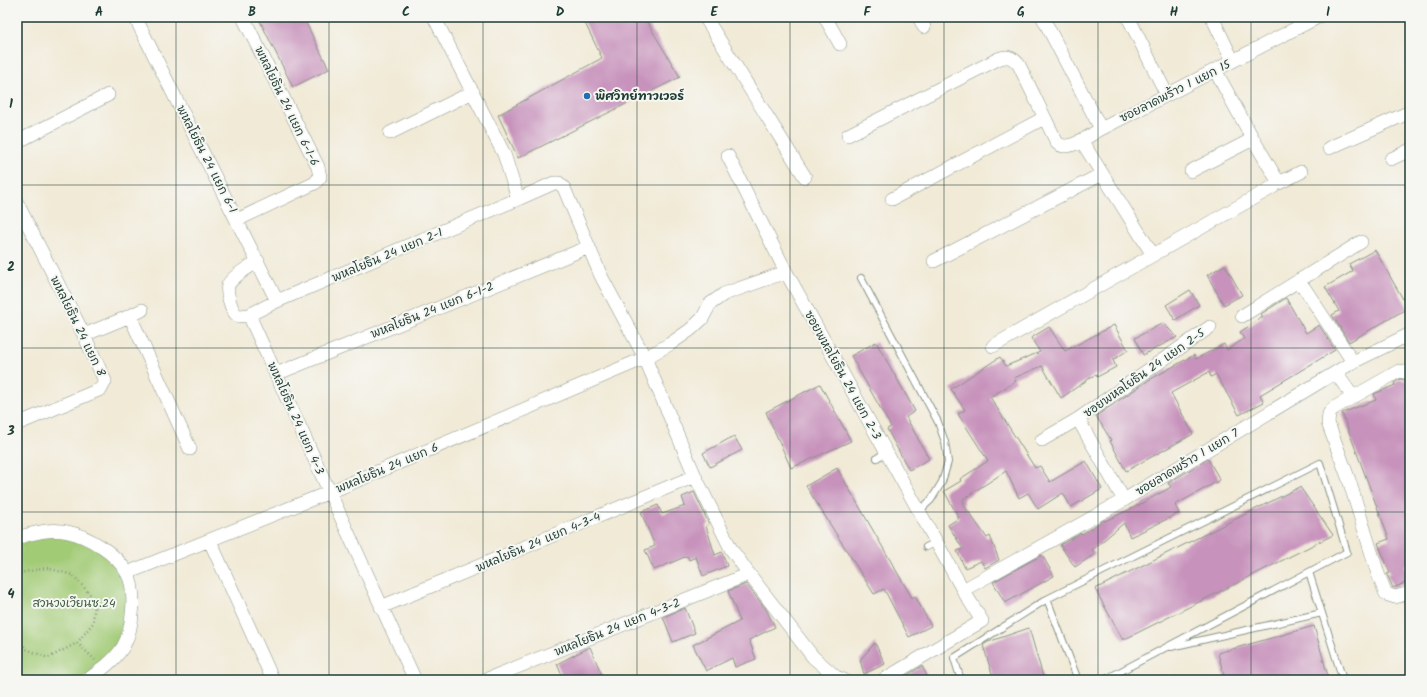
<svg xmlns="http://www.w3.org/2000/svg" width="1427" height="697" viewBox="0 0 1427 697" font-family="Kalam,'Playpen Sans Thai',sans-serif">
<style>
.green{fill:#a2cb76;stroke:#608455}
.building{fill:#c792bc}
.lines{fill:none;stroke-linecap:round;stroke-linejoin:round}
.lane-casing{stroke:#889486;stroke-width:8}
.street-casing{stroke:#889486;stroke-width:14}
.path{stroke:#889486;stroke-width:2.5;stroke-dasharray:1 3;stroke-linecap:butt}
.lane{stroke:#fff;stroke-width:6}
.street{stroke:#fff;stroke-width:13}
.grid{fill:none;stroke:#1f3d34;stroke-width:1;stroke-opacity:0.55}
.poi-dot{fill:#1f6fb2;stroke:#f6f6f2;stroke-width:1.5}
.labels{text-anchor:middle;stroke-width:4;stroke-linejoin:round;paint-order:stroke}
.street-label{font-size:12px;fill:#1f3d34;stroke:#f6f6f2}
.poi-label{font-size:12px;font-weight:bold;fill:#1f3d34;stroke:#f6f6f2;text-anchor:start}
.park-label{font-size:12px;fill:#406044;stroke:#f6f6f2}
.neatline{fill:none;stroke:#1f3d34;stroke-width:1.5}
.grid-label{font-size:13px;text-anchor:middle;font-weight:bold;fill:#1f3d34}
</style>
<rect width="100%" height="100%" fill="#f6f6f2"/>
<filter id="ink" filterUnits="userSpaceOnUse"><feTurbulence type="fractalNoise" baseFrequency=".025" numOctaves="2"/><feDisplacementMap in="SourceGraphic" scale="8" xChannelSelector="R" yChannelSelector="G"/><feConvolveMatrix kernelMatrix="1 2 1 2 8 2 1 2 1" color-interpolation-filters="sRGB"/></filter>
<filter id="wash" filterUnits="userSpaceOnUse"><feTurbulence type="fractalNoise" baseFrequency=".012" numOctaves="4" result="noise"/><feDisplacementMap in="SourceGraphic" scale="16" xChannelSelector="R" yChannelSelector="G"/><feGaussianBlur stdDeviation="0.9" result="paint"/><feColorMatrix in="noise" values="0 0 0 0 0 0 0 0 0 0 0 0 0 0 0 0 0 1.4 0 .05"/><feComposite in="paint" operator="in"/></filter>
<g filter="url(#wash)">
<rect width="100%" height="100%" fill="#f1ead7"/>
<path class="green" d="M 39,532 L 85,537 L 119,563 L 132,594 L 129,631 L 114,657 L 86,680 L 17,680 L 17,539 Z"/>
<g id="blocks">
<path class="building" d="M 258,17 L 303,17 L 329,69 L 293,87 Z
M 582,17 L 644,17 L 680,77 L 518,158 L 498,115 L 602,58 Z
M 1375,250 L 1408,308 L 1349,342 L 1332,315 L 1339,311 L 1325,287 L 1353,271 L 1349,264 Z
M 1225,265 L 1242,295 L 1224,305 L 1207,275 Z
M 1190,290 L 1199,305 L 1175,320 L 1166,305 Z
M 1286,298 L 1306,333 L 1319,325 L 1335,350 L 1260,395 L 1264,402 L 1239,415 L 1216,374 L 1211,377 L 1209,372 L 1171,393 L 1193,434 L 1126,471 L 1110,441 L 1111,440 L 1096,416 L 1149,380 L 1194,355 L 1196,359 L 1224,344 L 1227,350 L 1244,339 L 1240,332 L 1263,317 L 1261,314 Z
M 1163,323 L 1177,337 L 1143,355 L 1135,338 Z
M 1114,325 L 1128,350 L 1113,360 L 1116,367 L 1097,377 L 1096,374 L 1061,398 L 1042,366 L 1014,378 L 1016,381 L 990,397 L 1035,468 L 1040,466 L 1050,482 L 1086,461 L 1102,489 L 1071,507 L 1063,493 L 1038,509 L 1028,493 L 1019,498 L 1006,471 L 963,499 L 964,503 L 963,504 L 987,538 L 990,536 L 999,560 L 985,568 L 981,561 L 965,568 L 957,551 L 963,549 L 948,525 L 959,518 L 944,491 L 961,481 L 960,479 L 988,461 L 958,414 L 965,410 L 951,389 L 1000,357 L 1006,366 L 1040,352 L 1031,338 L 1049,327 L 1065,351 Z
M 876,342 L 915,411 L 906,417 L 929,459 L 909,470 L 887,429 L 891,427 L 851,356 Z
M 1400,379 L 1408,381 L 1410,387 L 1410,564 L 1405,566 L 1410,581 L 1393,588 L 1387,574 L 1390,573 L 1378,543 L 1389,539 L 1342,413 L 1376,400 L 1374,394 L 1395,385 L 1394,383 Z
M 820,384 L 851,441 L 791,468 L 766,412 Z
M 734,436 L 742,450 L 710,467 L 703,453 Z
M 1208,459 L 1220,480 L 1175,505 L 1179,513 L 1149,528 L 1130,537 L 1124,523 L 1092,550 L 1095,554 L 1075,567 L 1060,545 L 1081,533 L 1082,534 L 1104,520 L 1105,521 L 1137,506 L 1171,487 L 1168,483 Z
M 837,468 L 912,598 L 915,596 L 931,626 L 909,637 L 884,589 L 874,594 L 806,486 Z
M 1300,487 L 1333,535 L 1123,640 L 1095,589 Z
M 694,492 L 709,524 L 706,526 L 715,555 L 722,552 L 727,566 L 703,576 L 696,557 L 689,560 L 687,556 L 654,570 L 645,550 L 655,546 L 641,512 L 658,505 L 662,514 L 685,506 L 682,497 Z
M 1042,555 L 1054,576 L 1005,603 L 993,582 Z
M 746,584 L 766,609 L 775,627 L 749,640 L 756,659 L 735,667 L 732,658 L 706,671 L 693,645 L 740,621 L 728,591 Z
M 685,608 L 695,633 L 673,642 L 663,617 Z
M 1314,626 L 1329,680 L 1225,680 L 1218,653 Z
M 1029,628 L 1044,680 L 994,680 L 983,645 L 988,642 Z
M 875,643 L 885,664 L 864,674 L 860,660 Z
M 590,647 L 604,680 L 564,680 L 557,664 Z
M 922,666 L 929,680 L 899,680 Z"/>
</g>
</g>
<g filter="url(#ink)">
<use href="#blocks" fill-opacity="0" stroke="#889486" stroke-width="1"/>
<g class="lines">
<defs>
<path id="lane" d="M 861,278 L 938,422 L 945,442 L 948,462 L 942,482 L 931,500 L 919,511
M 877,458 L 886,452
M 926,547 L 936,542
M 1047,599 L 1078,680
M 1171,647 L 1322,613
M 961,680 L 954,658 L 1047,599 L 1320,463 L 1347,552 L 1309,572 L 1343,680
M 1104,680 L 1309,572"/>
<path id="street" d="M 135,17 L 277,301
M 434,17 L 504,154 L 518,199
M 705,17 L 805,177
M 825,17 L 840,44
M 919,17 L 924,27
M 1128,17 L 1167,95
M 1212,17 L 1233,61
M 1043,18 L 1101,129
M 1215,70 L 1253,139
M 390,133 L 473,92
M 848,135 L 996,60 C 1006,55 1012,56 1019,65 L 1057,143 C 1069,153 1089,135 1101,129 L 1318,17
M 17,142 L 108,95
M 1329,148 L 1410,112
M 728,156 L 786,272 L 963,590 L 982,621 L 883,680
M 1391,159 L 1410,150
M 1191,171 L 1253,139 L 1279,183 L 1301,172
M 892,199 L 1044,118
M 17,203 L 84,335 L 105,381 L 101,389 L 17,424
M 237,220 L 315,183 L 320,177 L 318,167 L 243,17
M 1153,255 L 1273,187
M 934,261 L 1102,174
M 1299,280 L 1353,362
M 249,315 C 245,315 240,317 237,315 C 231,311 226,291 228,285 C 234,275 248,268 258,261
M 130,316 L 190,449
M 1242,316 L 1361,242
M 84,335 L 130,316 L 142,310
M 993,346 L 1153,255 L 1081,140
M 1336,373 L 1353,397
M 1410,373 L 1399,371 L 1334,408 L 1329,414 L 1328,423 L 1349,480 L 1378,574 L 1386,594 L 1395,597 L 1410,593
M 276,374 L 589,247
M 1078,419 L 1124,500
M 1042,440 L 1078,419 L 1210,327
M 17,538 C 33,533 51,528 68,532 C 88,536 117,554 127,573 C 137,590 133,630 123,647 C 114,661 100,671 87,680
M 210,541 L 273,680
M 127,573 L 330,492 L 645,358 L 670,344 L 690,330 L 702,319 L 710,304 L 724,294 L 786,272
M 963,590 L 1124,500 L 1353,362 L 1410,334
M 381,607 L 695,476
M 415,680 L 249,315 L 277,301 L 518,199 L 554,183 L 559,183 L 564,188 L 601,276 L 645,358 L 695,476 L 731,549 L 749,574 L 813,657 L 836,677 L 844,680
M 485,680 L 749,574"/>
</defs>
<use href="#lane" class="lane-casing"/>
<use href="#street" class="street-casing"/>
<path class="path" d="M 17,576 L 19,573 L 47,568 L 73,575 L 95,600 L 93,623 L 77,643 L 48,658 L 26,649 L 17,637
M 77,643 L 95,660"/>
<use href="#lane" class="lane"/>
<use href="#street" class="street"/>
</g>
</g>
<path class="grid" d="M 176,17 L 176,680M 329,17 L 329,680M 483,17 L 483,680M 637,17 L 637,680M 790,17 L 790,680M 944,17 L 944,680M 1098,17 L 1098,680M 1251,17 L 1251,680M 17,185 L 1410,185M 17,348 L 1410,348M 17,512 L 1410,512"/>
<circle class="poi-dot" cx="587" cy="96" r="4"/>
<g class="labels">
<g class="street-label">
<text transform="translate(1175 91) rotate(-27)" y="4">ซอยลาดพร้าว 1 แยก 15</text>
<text transform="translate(287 106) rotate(64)" y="4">พหลโยธิน 24 แยก 6-1-6</text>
<text transform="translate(207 159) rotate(63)" y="4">พหลโยธิน 24 แยก 6-1</text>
<text transform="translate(387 255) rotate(-23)" y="4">พหลโยธิน 24 แยก 2-1</text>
<text transform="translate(432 310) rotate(-22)" y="4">พหลโยธิน 24 แยก 6-1-2</text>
<text transform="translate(78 326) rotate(64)" y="4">พหลโยธิน 24 แยก 8</text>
<text transform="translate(1144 373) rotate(-35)" y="4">ซอยพหลโยธิน 24 แยก 2-5</text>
<text transform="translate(843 375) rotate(61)" y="4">ซอยพหลโยธิน 24 แยก 2-3</text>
<text transform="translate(296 418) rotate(66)" y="4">พหลโยธิน 24 แยก 4-3</text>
<text transform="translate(1187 462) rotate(-31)" y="4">ซอยลาดพร้าว 1 แยก 7</text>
<text transform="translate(387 468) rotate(-23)" y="4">พหลโยธิน 24 แยก 6</text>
<text transform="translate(538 542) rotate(-23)" y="4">พหลโยธิน 24 แยก 4-3-4</text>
<text transform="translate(617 627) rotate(-22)" y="4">พหลโยธิน 24 แยก 4-3-2</text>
</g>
<g class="poi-label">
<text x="595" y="100">พิศวิทย์ทาวเวอร์</text>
</g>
<g class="park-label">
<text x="74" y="607">สวนวงเวียนซ.24</text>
</g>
</g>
<rect width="1427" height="697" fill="none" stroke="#f6f6f2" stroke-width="44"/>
<rect x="22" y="22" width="1383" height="653" class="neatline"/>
<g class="grid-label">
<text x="99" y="16">A</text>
<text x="252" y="16">B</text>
<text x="406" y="16">C</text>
<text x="560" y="16">D</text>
<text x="714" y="16">E</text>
<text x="867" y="16">F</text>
<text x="1021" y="16">G</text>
<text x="1174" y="16">H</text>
<text x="1328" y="16">I</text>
<text x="11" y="108">1</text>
<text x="11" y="271">2</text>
<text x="11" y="435">3</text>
<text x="11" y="598">4</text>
</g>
</svg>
